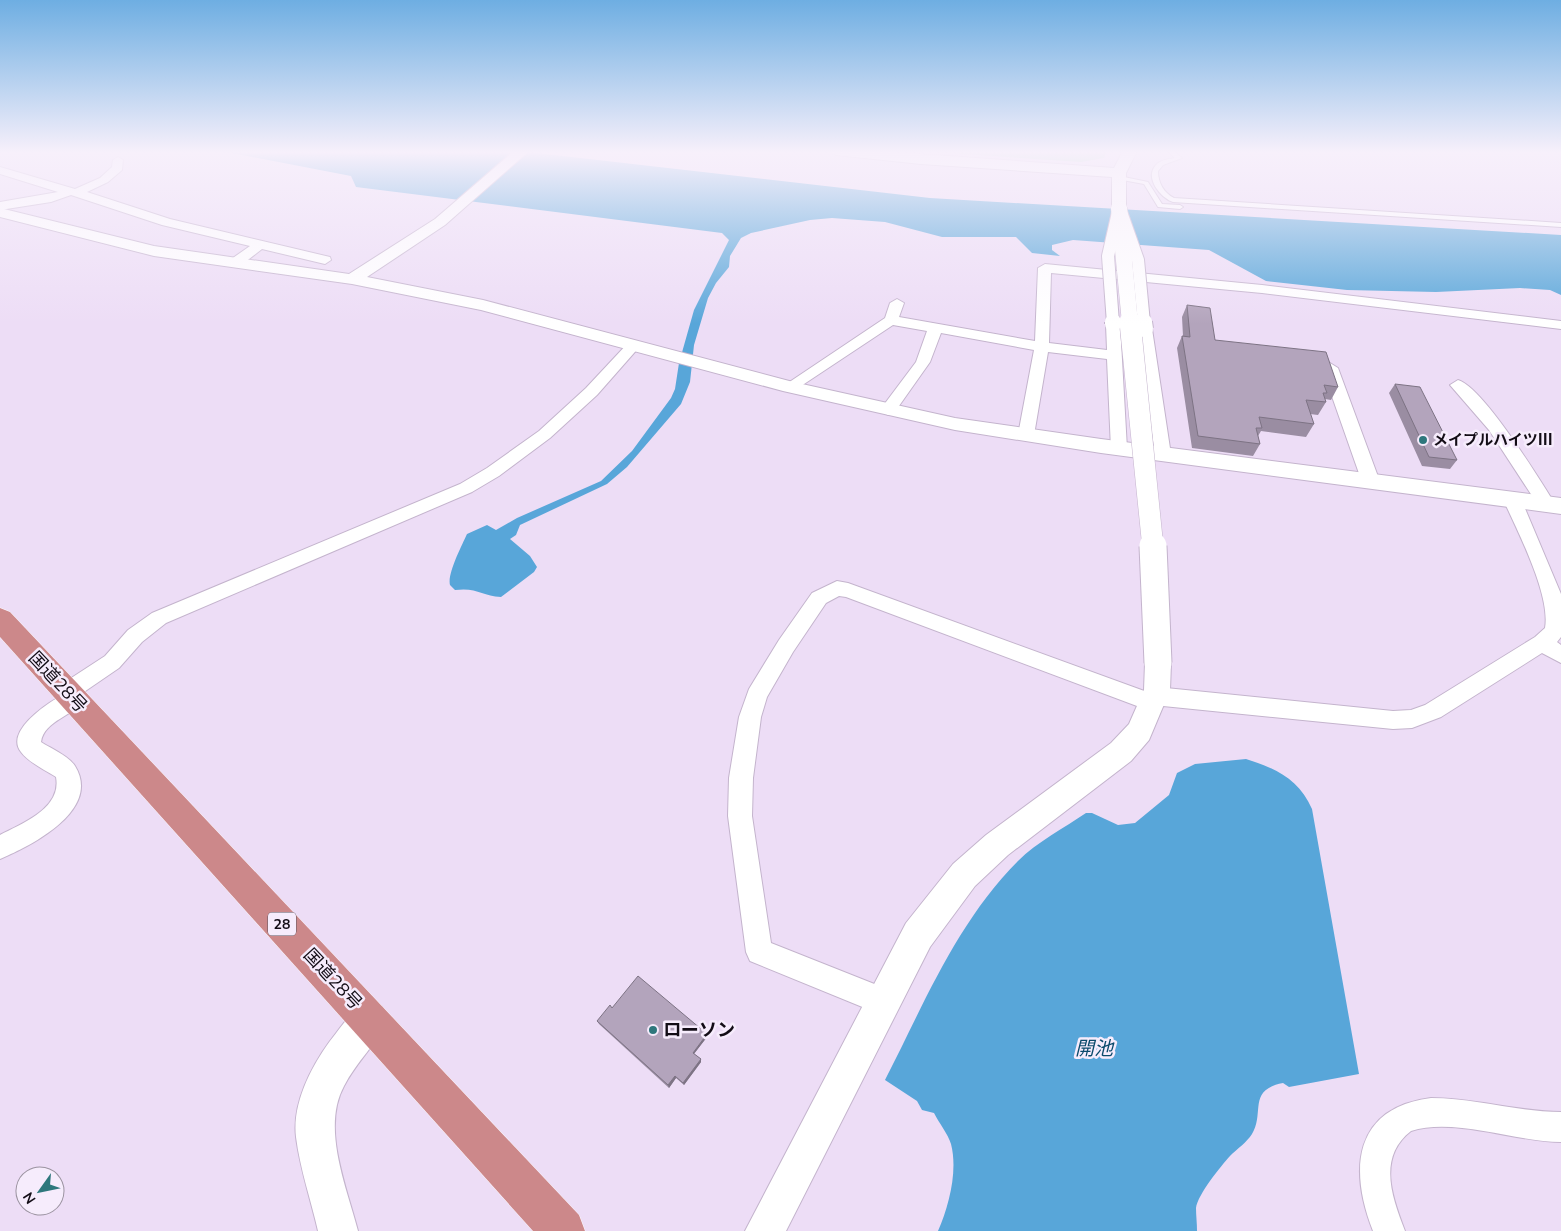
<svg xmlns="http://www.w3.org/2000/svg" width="1561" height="1231" viewBox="0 0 1561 1231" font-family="'Nunito Sans','Noto Sans JP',sans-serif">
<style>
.green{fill:#9ddbb1}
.water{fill:#58a6d9}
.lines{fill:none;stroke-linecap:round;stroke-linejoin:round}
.service-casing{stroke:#c4b4cd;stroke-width:2}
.minor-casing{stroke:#c4b4cd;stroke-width:2}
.tertiary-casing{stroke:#c4b4cd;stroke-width:2}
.trunk-casing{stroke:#fff;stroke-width:1}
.service{fill:#fff;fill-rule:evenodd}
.minor{fill:#fff;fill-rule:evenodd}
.tertiary{fill:#fff;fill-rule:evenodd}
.trunk{fill:#cc888a;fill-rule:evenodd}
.minor-bridge-far1-casing{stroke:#c4b4cd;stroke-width:14;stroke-linecap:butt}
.minor-bridge-casing{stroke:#c4b4cd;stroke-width:18;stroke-linecap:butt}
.tertiary-bridge-far2-casing{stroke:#c4b4cd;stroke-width:17;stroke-linecap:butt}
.tertiary-bridge-far1-casing{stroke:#c4b4cd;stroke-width:22;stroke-linecap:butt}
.tertiary-bridge-casing{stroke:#c4b4cd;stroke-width:29;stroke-linecap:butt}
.minor-bridge-far1{stroke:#fff;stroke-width:12}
.minor-bridge{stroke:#fff;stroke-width:16}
.tertiary-bridge-far2{stroke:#fff;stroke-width:16}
.tertiary-bridge-far1{stroke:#fff;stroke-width:21}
.tertiary-bridge{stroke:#fff;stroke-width:27}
.wall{fill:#9a8da2}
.shaded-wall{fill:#7d7384}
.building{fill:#b3a4bc;stroke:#7d7384}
.poi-dot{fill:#2e777c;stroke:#f6ecfc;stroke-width:2}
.labels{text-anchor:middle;stroke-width:5;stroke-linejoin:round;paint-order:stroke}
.shield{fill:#f6ecfc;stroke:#57505b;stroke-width:1}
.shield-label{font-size:14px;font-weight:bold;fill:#130d16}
.poi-label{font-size:15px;font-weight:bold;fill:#130d16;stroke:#f6ecfc;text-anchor:start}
.near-street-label{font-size:18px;fill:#130d16;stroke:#f6ecfc}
.near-poi-label{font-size:18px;font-weight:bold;fill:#130d16;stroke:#f6ecfc;text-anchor:start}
.near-water-label{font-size:19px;font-style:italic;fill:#0b4a6c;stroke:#f6ecfc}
</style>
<rect width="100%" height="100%" fill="#edddf6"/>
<path class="green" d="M 917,151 L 1107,151 L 1104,158 L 1081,162 Z"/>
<path class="water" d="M 221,151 L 519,151 L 930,198 L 1561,235 L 1561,295 L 1550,290 L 1520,288 L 1436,292 L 1347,290 L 1266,281 L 1209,250 L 1073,240 L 1052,245 L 1052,250 L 1060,256 L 1032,253 L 1016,237 L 942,237 L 885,222 L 832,218 L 810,220 L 751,233 L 741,238 L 730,256 L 729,267 L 716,283 L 708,298 L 694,345 L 690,382 L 681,404 L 627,467 L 607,484 L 520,525 L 516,535 L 510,539 L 530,556 L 537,567 L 534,572 L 501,597 C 482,596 477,587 455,590 L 450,585 C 447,574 462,545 467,534 L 487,525 L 496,530 L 517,518 L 601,481 L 632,451 L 671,398 L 675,389 L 679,363 L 694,310 L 729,240 L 722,233 L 356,187 L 351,176 Z
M 1246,759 C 1275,768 1299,779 1312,809 L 1359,1074 L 1289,1087 L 1283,1083 C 1247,1090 1265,1113 1252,1134 C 1247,1142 1237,1149 1230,1156 C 1221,1166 1198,1194 1196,1208 C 1196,1215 1197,1223 1197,1231 L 938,1231 C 949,1206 958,1171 951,1144 C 948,1134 939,1123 934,1113 L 922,1110 L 917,1101 L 885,1080 C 924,1004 957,922 1018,861 C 1037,842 1064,828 1086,813 L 1092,813 L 1118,825 L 1135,823 L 1169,795 L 1177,773 L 1195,764 Z"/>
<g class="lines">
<defs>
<path id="service" d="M 1167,151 L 1173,151 L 1182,158 L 1163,165 L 1158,171 C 1158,183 1164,193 1174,198 L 1561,223 L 1561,227 L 1173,202 C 1161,198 1144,178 1156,165 C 1160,160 1169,159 1175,158 Z
M 1119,176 L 1148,182 L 1162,204 L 1180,205 L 1183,207 L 1180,209 L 1158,207 L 1144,184 L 1117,179 L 1117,177 Z"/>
<path id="minor" d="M 118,157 L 123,160 L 122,170 L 108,182 L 87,192 L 170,219 L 330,257 L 331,260 L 325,264 L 262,249 L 240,266 L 230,266 L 229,263 L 230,260 L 250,246 L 162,225 L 71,195 L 51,202 L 0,210 L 0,202 L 58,192 L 0,174 L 0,167 L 75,189 L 100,178 L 112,167 L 113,160 Z
M 1045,264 L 1262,285 L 1561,321 L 1561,329 L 1262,293 L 1051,273 L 1049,343 L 1107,350 L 1106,324 L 1113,320 L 1120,324 L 1127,449 L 1125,453 L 1113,453 L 1111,449 L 1107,359 L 1048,352 L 1034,435 L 1032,439 L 1020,439 L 1018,435 L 1034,350 L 941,333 L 930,362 L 894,413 L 888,415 L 880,410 L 916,362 L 927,331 L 893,325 L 795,390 L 785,390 L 782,387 L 885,318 L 890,303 L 897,299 L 904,303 L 899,317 L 1035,341 L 1038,268 Z
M 1145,325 L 1152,329 L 1171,455 L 1169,459 L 1157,459 L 1155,455 L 1138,329 Z
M 634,341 L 641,345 L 597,395 L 550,438 L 499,476 L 472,492 L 166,623 L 142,642 L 119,668 L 81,694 L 84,699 C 75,716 44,720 41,742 C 50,748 69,756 75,766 C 102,810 31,846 0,859 L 0,835 C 23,823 62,808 56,777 C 45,770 28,762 21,752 C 5,732 45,705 59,697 L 56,692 L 59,686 L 105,656 L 128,630 L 152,613 L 460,484 L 487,468 L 539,431 L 586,388 L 629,342 Z
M 1330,363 L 1338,368 L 1380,482 L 1377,486 L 1365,486 L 1362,482 L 1322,368 Z
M 1458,380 C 1483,387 1540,480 1555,504 L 1552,508 L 1546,510 L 1540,508 L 1489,430 L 1450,385 Z
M 1512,493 L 1518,495 L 1521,499 L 1561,594 L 1561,637 L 1557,642 L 1561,645 L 1561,663 L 1542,653 L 1441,717 L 1412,728 L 1393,729 L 1163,706 L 1161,709 L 1153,712 L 846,597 L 839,596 L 826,603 L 793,652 L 767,697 L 761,717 L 753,778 L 752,816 L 771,943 L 892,991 L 896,1001 L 892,1011 L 882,1015 L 750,961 L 746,952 L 728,816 L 729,778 L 739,717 L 749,689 L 779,640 L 812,593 L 837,581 L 848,583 L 1147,692 L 1156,687 L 1393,711 L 1411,710 L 1425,705 L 1535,637 L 1545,628 C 1551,595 1517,530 1503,499 L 1506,495 Z
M 1431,1098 C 1475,1098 1517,1112 1561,1112 L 1561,1142 C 1516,1142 1454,1117 1411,1131 C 1377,1157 1392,1198 1405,1231 L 1373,1231 C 1349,1170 1353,1108 1431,1098 Z"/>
<path id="tertiary" d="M 514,151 L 529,151 L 445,225 L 367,277 L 483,300 L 793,382 L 955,418 L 1101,439 L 1561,498 L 1561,514 L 1101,453 L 955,430 L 783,391 L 481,310 L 352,284 L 154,256 L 0,217 L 0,208 L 154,246 L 349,274 L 435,219 Z
M 830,151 L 878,151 L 1114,168 L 1123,151 L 1137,151 L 1126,173 L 1126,208 L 1119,212 L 1112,208 L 1112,177 L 921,164 L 836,155 Z
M 1158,652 L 1167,656 L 1171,663 L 1170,690 L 1149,740 L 1131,761 L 1008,855 L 975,886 L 930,947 L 786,1231 L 745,1231 L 906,923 L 953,864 L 986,835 L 1111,743 L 1129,724 L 1144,690 L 1145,663 L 1149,656 Z
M 370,1001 L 382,1007 L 388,1019 C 377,1044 356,1062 344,1086 C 321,1128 347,1188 358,1231 L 318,1231 C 311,1200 300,1169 296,1137 C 292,1104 311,1067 330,1041 C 342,1026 352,1009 370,1001 Z"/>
<path id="trunk" d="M 0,608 L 10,612 L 579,1215 L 585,1231 L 533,1231 L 0,637 Z"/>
</defs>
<use href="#service" class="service-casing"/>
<use href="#minor" class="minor-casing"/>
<use href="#tertiary" class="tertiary-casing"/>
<use href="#trunk" class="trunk-casing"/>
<use href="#service" class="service"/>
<use href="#minor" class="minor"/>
<use href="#tertiary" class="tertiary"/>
<use href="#trunk" class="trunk"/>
<defs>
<path id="minor-bridge-far1" d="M 1121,212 L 1138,260 L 1144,323
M 1113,323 L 1108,256 L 1119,208"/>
<path id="minor-bridge" d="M 1113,322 L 1113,324
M 1144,322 L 1145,329"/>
<path id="tertiary-bridge-far2" d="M 1119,208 L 1130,323"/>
<path id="tertiary-bridge-far1" d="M 1130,322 L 1153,548"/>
<path id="tertiary-bridge" d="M 1153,546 L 1158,663"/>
</defs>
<use href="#minor-bridge-far1" class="minor-bridge-far1-casing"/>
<use href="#minor-bridge" class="minor-bridge-casing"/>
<use href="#tertiary-bridge-far2" class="tertiary-bridge-far2-casing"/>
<use href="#tertiary-bridge-far1" class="tertiary-bridge-far1-casing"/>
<use href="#tertiary-bridge" class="tertiary-bridge-casing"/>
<use href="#minor-bridge-far1" class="minor-bridge-far1"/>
<use href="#minor-bridge" class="minor-bridge"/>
<use href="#tertiary-bridge-far2" class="tertiary-bridge-far2"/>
<use href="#tertiary-bridge-far1" class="tertiary-bridge-far1"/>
<use href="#tertiary-bridge" class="tertiary-bridge"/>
</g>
<path class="wall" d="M 1187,305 L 1215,340 L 1338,387 L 1331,400 L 1325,399 L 1326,402 L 1318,415 L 1310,414 L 1314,424 L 1306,437 L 1261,431 L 1258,436 L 1260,444 L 1253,456 L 1192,448 L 1177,348 L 1182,336 L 1183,336 L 1182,317 Z
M 1395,384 L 1457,460 L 1450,469 L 1422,466 L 1389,393 Z
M 597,1021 L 707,1037 L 694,1054 L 701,1059 L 701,1062 L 684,1085 L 676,1078 L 669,1088 L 599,1024 Z"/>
<path class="shaded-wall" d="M 707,1034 L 707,1037 L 693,1055 L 693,1053 Z
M 701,1059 L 701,1062 L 684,1085 L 683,1083 Z
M 675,1076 L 676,1078 L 669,1088 L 668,1085 Z"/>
<path class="building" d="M 1187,305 L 1210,308 L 1215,340 L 1326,352 L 1338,387 L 1324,385 L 1327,393 L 1323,393 L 1326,402 L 1306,400 L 1314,424 L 1259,417 L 1262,428 L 1256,428 L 1260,444 L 1198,436 L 1182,336 L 1190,337 Z
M 1395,384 L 1420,387 L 1457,460 L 1429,457 Z
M 638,976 L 707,1034 L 693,1053 L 701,1059 L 683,1083 L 675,1076 L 668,1085 L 597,1021 L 610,1005 L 612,1008 Z"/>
<linearGradient id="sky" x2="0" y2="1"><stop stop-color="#6eaee2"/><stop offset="0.47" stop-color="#f7f0fb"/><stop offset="1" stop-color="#f7f0fb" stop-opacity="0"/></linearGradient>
<rect width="1561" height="324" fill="url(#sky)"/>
<g class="poi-dot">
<circle cx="1423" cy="440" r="5"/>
<circle cx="653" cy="1030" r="5"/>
</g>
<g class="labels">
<rect class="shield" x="268" y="912.5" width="28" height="23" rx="4"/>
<g class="shield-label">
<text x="282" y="929">28</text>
</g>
<g class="poi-label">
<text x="1433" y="445">メイプルハイツⅢ</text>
</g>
<g class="near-street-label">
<text transform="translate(58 682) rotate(47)" y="6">国道28号</text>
<text transform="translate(333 979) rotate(47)" y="6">国道28号</text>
</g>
<g class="near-poi-label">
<text x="663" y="1036">ローソン</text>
</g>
<g class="near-water-label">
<text x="1094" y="1055">開池</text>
</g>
</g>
<g transform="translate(40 1191) rotate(237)"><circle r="24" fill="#f6ecfc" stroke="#9b93a0"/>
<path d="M0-4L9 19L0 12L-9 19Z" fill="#2e777c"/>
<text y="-8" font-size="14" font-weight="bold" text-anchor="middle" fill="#130d16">N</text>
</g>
</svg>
